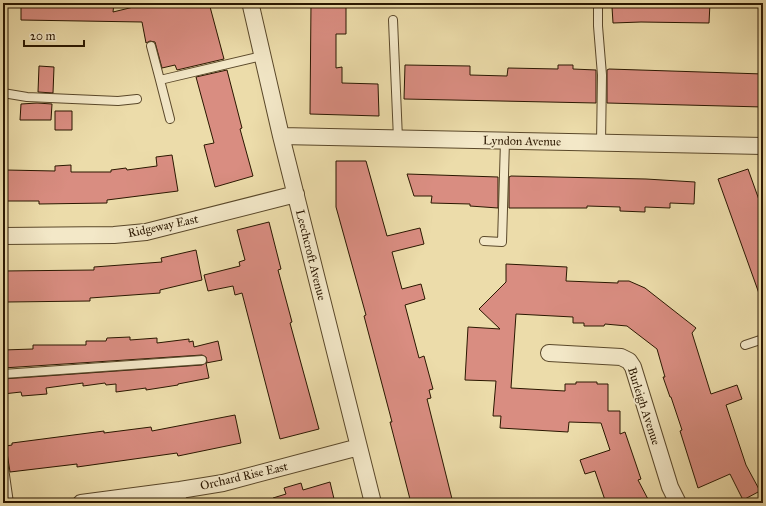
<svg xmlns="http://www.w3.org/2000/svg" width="766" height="506" viewBox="0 0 766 506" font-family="'IM FELL Great Primer',serif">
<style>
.building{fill:#d98d81;stroke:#2a1700}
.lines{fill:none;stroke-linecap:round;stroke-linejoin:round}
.service-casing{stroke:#5a482a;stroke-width:10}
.minor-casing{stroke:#5a482a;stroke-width:18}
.service{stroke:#f3e8c8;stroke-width:8}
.minor{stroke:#f3e8c8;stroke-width:16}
.labels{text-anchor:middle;stroke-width:3.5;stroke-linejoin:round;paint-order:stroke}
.street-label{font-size:12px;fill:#2a1700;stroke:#f3e8c8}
</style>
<rect width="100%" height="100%" fill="#ecdcaa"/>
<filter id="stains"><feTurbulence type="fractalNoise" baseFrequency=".005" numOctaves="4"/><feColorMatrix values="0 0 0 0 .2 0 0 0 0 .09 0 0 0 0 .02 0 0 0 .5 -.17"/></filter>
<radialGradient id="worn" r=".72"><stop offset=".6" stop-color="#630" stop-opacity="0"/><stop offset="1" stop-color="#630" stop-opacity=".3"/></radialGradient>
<path class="building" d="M 21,3 L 114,3 L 113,12 L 150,3 L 209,3 L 224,59 L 177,70 L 175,65 L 162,68 L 155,42 L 150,41 L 146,43 L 142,22 L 21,20 Z
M 311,3 L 346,3 L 346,34 L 336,34 L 336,68 L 342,67 L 342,83 L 378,84 L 379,116 L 310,114 Z
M 663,3 L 710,3 L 709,23 L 641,22 L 613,23 L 612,7 L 663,5 Z
M 405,65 L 470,66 L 470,75 L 507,76 L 508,68 L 558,69 L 558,65 L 573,65 L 573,69 L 596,70 L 596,103 L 404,99 Z
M 39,66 L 54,67 L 53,93 L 38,92 Z
M 609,69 L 763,74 L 763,107 L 607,103 L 607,70 Z
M 227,70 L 242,128 L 240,129 L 253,176 L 215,187 L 204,145 L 214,143 L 196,77 Z
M 37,103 L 52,104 L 51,120 L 20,120 L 21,104 Z
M 55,111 L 72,111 L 72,130 L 55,130 Z
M 172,155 L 178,191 L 107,200 L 107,203 L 39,204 L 39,201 L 3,201 L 3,181 L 7,181 L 6,170 L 55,171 L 55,166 L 71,165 L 71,172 L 111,172 L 111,170 L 126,168 L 127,170 L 157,166 L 156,157 Z
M 336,161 L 366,161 L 387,236 L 420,228 L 424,244 L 392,252 L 402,289 L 421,284 L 425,299 L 405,305 L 419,358 L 424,356 L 433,389 L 429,390 L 431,398 L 427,399 L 453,503 L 411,503 L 390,422 L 392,422 L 364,316 L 366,315 L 336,207 Z
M 748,169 L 763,211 L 763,298 L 761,299 L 718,179 Z
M 407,174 L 498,177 L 498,208 L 470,206 L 470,204 L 431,203 L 432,196 L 414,196 Z
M 511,176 L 646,179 L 695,182 L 694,204 L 670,203 L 670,208 L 645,207 L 645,212 L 620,211 L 620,207 L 587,206 L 587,208 L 509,208 L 509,177 Z
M 269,222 L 281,269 L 278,270 L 292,322 L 290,323 L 319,429 L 280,439 L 242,293 L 235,295 L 233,286 L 208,291 L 204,275 L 240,266 L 239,262 L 245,260 L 237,230 Z
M 196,250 L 202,280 L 160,290 L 160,293 L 90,298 L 90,301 L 7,302 L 7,297 L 3,297 L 3,271 L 94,270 L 94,267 L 162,262 L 161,258 Z
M 506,264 L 567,267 L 566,281 L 618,283 L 618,281 L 629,281 L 645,288 L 696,328 L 692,333 L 711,394 L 737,385 L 742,399 L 726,405 L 746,465 L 760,491 L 743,500 L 730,474 L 698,488 L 680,431 L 682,430 L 671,397 L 670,397 L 663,377 L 665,377 L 657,349 L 627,326 L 605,324 L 604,326 L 584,326 L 584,323 L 573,323 L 573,317 L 516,314 L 511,388 L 565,391 L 565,384 L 576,384 L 576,382 L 597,382 L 597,384 L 608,384 L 608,411 L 620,411 L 620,434 L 625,432 L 641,479 L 638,480 L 650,503 L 606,503 L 595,471 L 585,474 L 580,460 L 610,450 L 601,423 L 569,422 L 568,432 L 500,428 L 501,416 L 493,416 L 496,381 L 465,380 L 468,327 L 500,329 L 479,309 L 506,282 Z
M 130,337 L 130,340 L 157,338 L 157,343 L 189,339 L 189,342 L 193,341 L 194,347 L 218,341 L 222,360 L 206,363 L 209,378 L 178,384 L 178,385 L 146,390 L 146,388 L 116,392 L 116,384 L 106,385 L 105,383 L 83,386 L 83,383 L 46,388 L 47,394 L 22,396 L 21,392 L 3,394 L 3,379 L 202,365 L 207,362 L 206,357 L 202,355 L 3,368 L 3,350 L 33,349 L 33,345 L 86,345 L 86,341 L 106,341 L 107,338 Z
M 235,415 L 241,443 L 178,456 L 177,453 L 77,467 L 77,464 L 10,472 L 6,446 L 12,445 L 12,443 L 104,431 L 104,433 L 151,427 L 152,431 Z
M 330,482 L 335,503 L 273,503 L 273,498 L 286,494 L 284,488 L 301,483 L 303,490 Z"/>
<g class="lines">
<defs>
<path id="service" d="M 598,3 L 598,26 L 602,75 L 601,143
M 393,20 L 398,139
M 151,46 L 160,80
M 3,93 L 27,97 L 118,101 L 137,99
M 170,119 L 160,80 L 262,56
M 484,241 L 502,242 L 505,141
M 745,345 L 763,339
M 3,374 L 202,360
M 3,461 L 9,503
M 180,490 L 183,503"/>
<path id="minor" d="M 251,6 L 281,136 L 373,503
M 281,136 L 763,146
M 3,236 L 114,235 L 146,232 L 296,194
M 549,353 L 621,357 L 629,361 L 633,367 L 670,487 L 678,503
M 81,503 L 180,490 L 223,483 L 359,447"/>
</defs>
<use href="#service" class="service-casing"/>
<use href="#minor" class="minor-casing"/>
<use href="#service" class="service"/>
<use href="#minor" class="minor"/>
</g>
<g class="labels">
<g class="street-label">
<text transform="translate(522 141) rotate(1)" y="4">Lyndon Avenue</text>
<text transform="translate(163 226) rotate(-12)" y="4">Ridgeway East</text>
<text transform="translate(311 255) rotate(76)" y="4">Leechcroft Avenue</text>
<text transform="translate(644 406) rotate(72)" y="4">Burleigh Avenue</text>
<text transform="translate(244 476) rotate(-13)" y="4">Orchard Rise East</text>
</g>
</g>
<rect width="766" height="506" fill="none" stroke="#ecdcaa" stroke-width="16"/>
<rect x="4" y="4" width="758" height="498" fill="none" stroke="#2a1700" stroke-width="2"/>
<rect x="8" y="8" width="750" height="490" fill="none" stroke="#2a1700"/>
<path d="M24 40v6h60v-6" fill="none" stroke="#2a1700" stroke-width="2"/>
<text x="30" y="40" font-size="12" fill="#2a1700" stroke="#f3e8c8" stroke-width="3" paint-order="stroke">20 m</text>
<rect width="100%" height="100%" filter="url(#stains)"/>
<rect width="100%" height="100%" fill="url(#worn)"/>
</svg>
